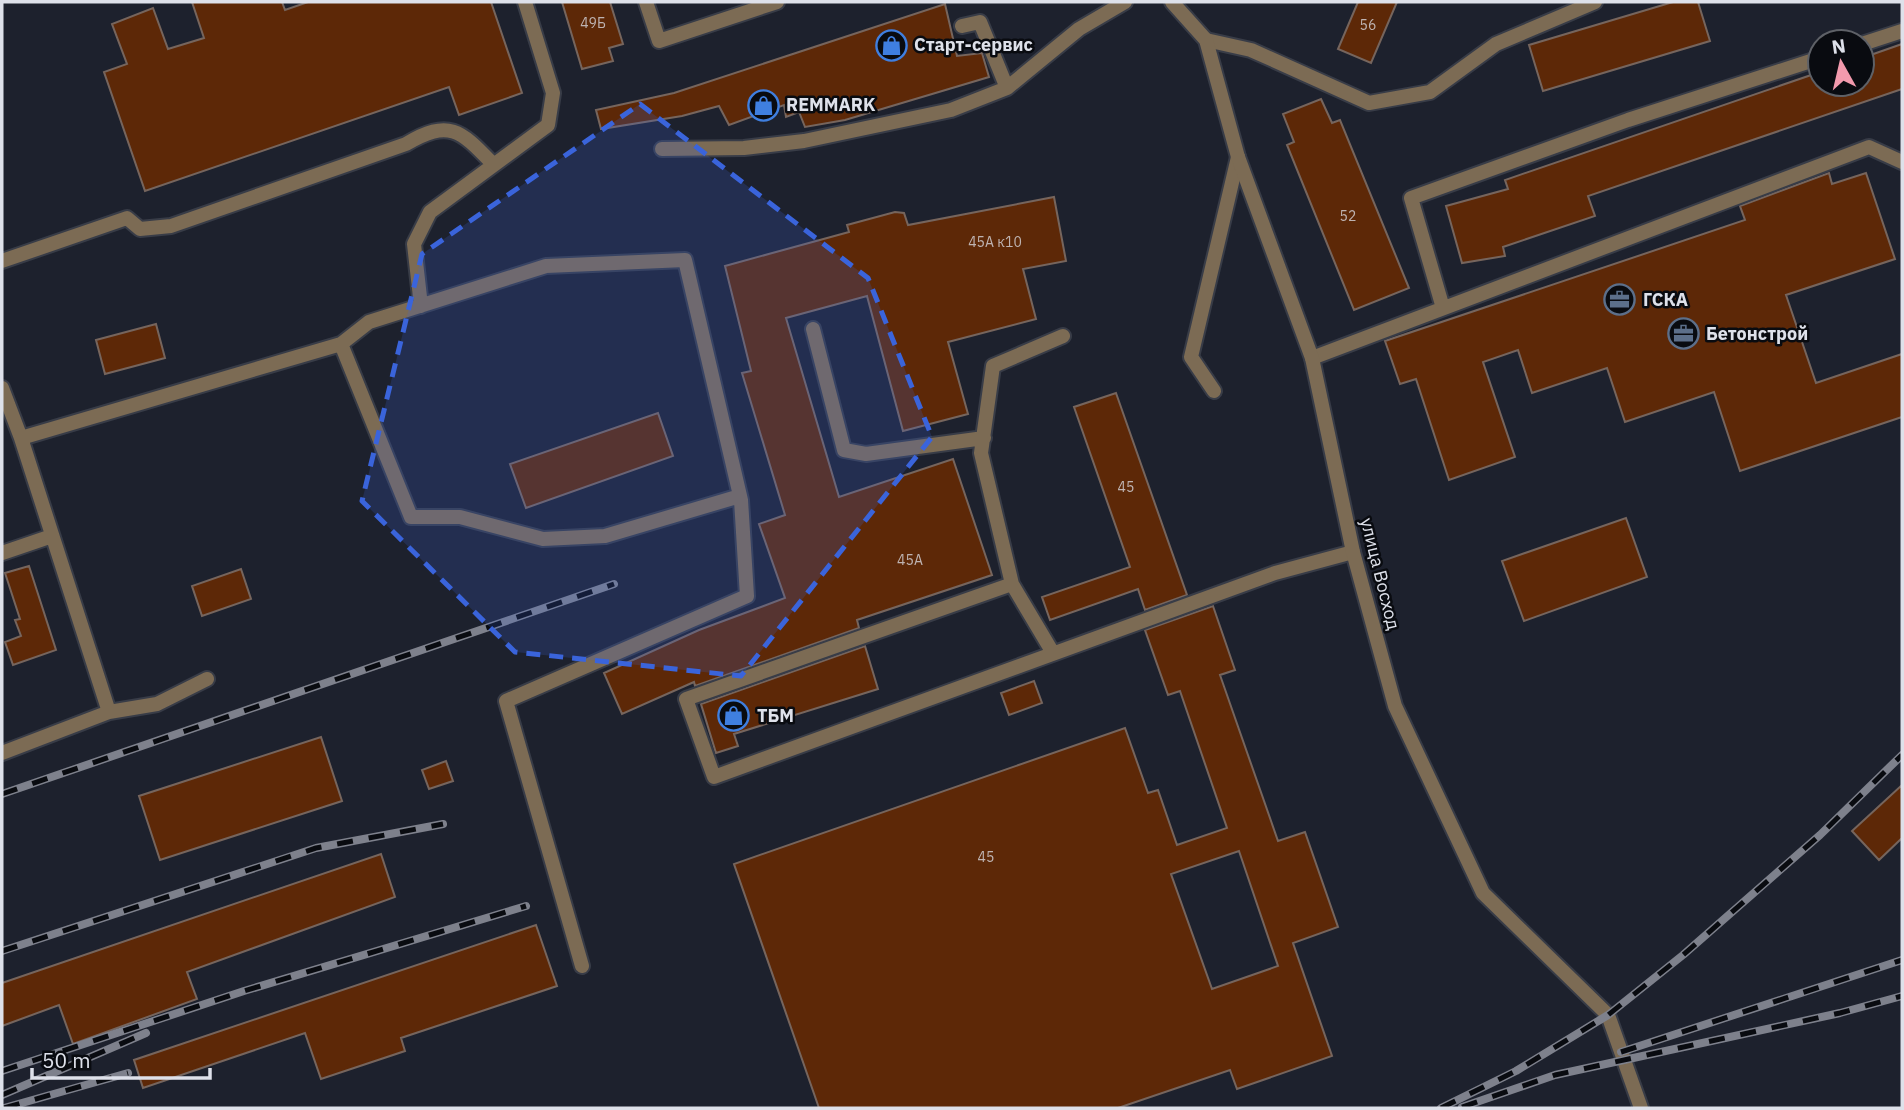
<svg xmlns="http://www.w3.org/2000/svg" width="1904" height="1110" viewBox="0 0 1904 1110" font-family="'IBM Plex Sans',sans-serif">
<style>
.building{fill:#5d2807;stroke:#76655d;stroke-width:2;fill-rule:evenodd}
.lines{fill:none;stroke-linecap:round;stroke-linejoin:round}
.service-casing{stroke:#383c47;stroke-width:18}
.minor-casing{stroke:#383c47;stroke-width:18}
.service{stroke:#7c6b54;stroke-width:14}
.minor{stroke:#7c6b54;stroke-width:14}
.rail-casing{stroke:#7e818c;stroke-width:8}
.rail{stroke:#090b10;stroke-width:5;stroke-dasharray:16;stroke-linecap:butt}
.marked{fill:#3a64db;fill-opacity:0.2;stroke:#3a64db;stroke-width:5;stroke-dasharray:14 9;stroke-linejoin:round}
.labels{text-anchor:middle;stroke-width:5;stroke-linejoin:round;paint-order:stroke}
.number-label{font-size:14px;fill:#beb3b1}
.poi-label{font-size:18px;font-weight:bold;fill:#dee1ea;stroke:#090b10;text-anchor:start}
.street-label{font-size:18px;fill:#dee1ea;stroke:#090b10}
</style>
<rect width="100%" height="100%" fill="#1d212d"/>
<path class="building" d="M 192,2 L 282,2 L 285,10 L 308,2 L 491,2 L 522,93 L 459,115 L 449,87 L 145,191 L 104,72 L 127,64 L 112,24 L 153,8 L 168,49 L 204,38 Z
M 562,2 L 610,2 L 623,44 L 609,48 L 613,61 L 582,69 Z
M 1358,2 L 1397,2 L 1371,63 L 1338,49 Z
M 1673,2 L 1698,2 L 1710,41 L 1543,91 L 1529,45 Z
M 945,4 L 957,56 L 982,53 L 989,77 L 845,120 L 805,127 L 799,112 L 786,117 L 784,105 L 729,125 L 719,106 L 682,116 L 601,129 L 596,110 L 674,93 Z
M 1902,44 L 1902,89 L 1588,196 L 1595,216 L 1503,247 L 1505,256 L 1462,263 L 1446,206 L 1508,189 L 1505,180 L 1820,72 L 1820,84 L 1862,84 L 1862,58 Z
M 1321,99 L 1332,123 L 1340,120 L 1409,288 L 1354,310 L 1287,145 L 1294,142 L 1283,114 Z
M 1829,173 L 1832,184 L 1866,173 L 1895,259 L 1786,295 L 1816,383 L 1902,354 L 1902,417 L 1740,471 L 1714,392 L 1625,422 L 1607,368 L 1532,393 L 1518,350 L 1483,362 L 1515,457 L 1449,480 L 1416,379 L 1400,384 L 1385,341 L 1745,220 L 1740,206 Z
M 1054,197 L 1066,261 L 1023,269 L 1036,319 L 948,342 L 968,414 L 903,431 L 867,296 L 786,318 L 839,497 L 953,459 L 992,575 L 857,620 L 859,628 L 695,686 L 694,682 L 622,714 L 604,673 L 699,630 L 785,598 L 759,524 L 785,515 L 742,373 L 751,371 L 725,266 L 849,232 L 847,225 L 895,212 L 904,213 L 908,225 Z
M 156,324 L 165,358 L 105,374 L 96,340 Z
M 1116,393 L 1187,595 L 1145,610 L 1138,589 L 1050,620 L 1042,597 L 1130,567 L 1074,407 Z
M 658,413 L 673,456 L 526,508 L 510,464 Z
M 1626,518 L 1647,577 L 1524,621 L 1502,561 Z
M 29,566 L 56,650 L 13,665 L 5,642 L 21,636 L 15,620 L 20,619 L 5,573 Z
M 241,569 L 251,599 L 202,616 L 192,586 Z
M 1213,606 L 1235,670 L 1220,675 L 1278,841 L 1305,832 L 1338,927 L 1293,943 L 1332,1056 L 1237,1089 L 1230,1070 L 1118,1108 L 819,1108 L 734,864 L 1125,728 L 1148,793 L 1158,790 L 1177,845 L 1227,828 L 1180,691 L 1168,695 L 1145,630 ZM 1239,851 L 1278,966 L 1212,989 L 1171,874 Z
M 865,646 L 878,689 L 734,734 L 738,746 L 716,753 L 701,704 Z
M 1034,681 L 1042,703 L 1009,715 L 1001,693 Z
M 321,737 L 342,801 L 160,860 L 139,796 Z
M 446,761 L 453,781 L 429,789 L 422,770 Z
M 1902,785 L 1902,838 L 1879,860 L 1852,831 Z
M 381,854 L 395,897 L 187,972 L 197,999 L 73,1044 L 59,1005 L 2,1026 L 2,983 Z
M 536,925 L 557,986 L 401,1038 L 405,1051 L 321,1079 L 305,1033 L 143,1088 L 134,1060 Z"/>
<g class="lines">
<defs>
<path id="service" d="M 646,2 L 659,41 L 777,2
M 962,26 L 980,22 L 1007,88
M 1206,40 L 1251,50 L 1369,103 L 1430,92 L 1496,44 L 1595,2
M 1862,44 L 1902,31
M 662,149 L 744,148 L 804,141 L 951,110 L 1007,88 L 1079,29 L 1125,2
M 2,261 L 127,218 L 140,229 L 171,226 L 406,144 C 450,118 461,131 493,164
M 421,306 L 414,244 L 430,212 L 548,125 L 553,93 L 525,2
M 1443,308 L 1411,198 L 1628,120 L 1820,58
M 813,329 L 844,450 L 866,454 L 984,438
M 341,344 L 411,517 L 460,517 L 543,539 L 605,536 L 740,496
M 1312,358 L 1869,147 L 1902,162
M 2,388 L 21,438 L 109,712
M 1214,391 L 1191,357 L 1238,157
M 21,438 L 341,344 L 369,322 L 546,266 L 685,260 L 741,500 L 747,596 L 506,701 L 582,966
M 2,553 L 52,536
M 1012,584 L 686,699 L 714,777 L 1275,573 L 1353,552
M 1053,653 L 1012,584 L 981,453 L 993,366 L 1063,336
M 2,753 L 109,712 L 157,704 L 207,679
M 1608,1015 L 1641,1108"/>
<path id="minor" d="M 1172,2 L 1206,40 L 1238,157 L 1312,358 L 1353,552 L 1395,706 L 1483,893 L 1608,1015"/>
</defs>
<use href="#service" class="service-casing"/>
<use href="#minor" class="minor-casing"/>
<use href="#service" class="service"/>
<use href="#minor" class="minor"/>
<defs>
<path id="rail" d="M 2,794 L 614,584
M 2,951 L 316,848 L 443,824
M 1621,1052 L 1902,960
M 2,1071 L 244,991 L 526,906
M 2,1095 L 146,1033
M 1462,1107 L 1555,1075 L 1840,1013 L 1902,996
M 4,1108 L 128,1073
M 1441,1108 L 1516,1071 L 1608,1015 L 1683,955 L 1820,835 L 1902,755"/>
</defs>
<use href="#rail" class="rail-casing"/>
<use href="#rail" class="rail"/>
</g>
<path class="marked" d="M 640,104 L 868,278 L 932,437 L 741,676 L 515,652 L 362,501 L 422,254 Z"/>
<defs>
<symbol id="shop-ring" viewBox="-11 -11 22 22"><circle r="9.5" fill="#090b10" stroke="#3f7fe0" stroke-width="1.5"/><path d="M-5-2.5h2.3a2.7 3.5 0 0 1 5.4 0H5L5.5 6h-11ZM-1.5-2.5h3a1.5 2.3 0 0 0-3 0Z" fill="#3f7fe0"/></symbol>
<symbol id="office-ring" viewBox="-11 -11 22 22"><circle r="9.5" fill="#090b10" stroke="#5c6f8a" stroke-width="1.5"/><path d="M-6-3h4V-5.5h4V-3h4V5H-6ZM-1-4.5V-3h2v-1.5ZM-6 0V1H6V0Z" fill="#5c6f8a"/></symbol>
</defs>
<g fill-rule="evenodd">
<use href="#shop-ring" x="874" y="28" width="35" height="35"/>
<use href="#shop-ring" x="746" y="88" width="35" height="35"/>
<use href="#office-ring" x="1602" y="282" width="35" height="35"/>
<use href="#office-ring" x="1666" y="316" width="35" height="35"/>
<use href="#shop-ring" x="716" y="698" width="35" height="35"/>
</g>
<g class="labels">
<g class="number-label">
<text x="593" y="28">49Б</text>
<text x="1368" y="30">56</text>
<text x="1348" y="221">52</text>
<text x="995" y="247">45А к10</text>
<text x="1126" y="492">45</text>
<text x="910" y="565">45А</text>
<text x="986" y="862">45</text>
</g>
<g class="poi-label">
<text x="914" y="51">Старт-сервис</text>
<text x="786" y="111">REMMARK</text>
<text x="1643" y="306">ГСКА</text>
<text x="1706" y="340">Бетонстрой</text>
<text x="757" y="722">ТБМ</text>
</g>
<g class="street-label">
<text transform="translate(1380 574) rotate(76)" y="6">улица Восход</text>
</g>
</g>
<rect width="1904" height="1110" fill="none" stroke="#dee1ea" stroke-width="7"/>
<g transform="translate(1841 63) rotate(352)"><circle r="33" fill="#090b10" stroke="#5e6167" stroke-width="2"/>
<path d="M0-5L12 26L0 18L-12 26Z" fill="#f29aad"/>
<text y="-10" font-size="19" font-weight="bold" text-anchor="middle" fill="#dee1ea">N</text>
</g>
<path d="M32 1068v10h178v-10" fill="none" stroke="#dee1ea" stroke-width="3.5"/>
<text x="42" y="1068" font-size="21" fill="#dee1ea" stroke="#090b10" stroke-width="5" paint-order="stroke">50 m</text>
</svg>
